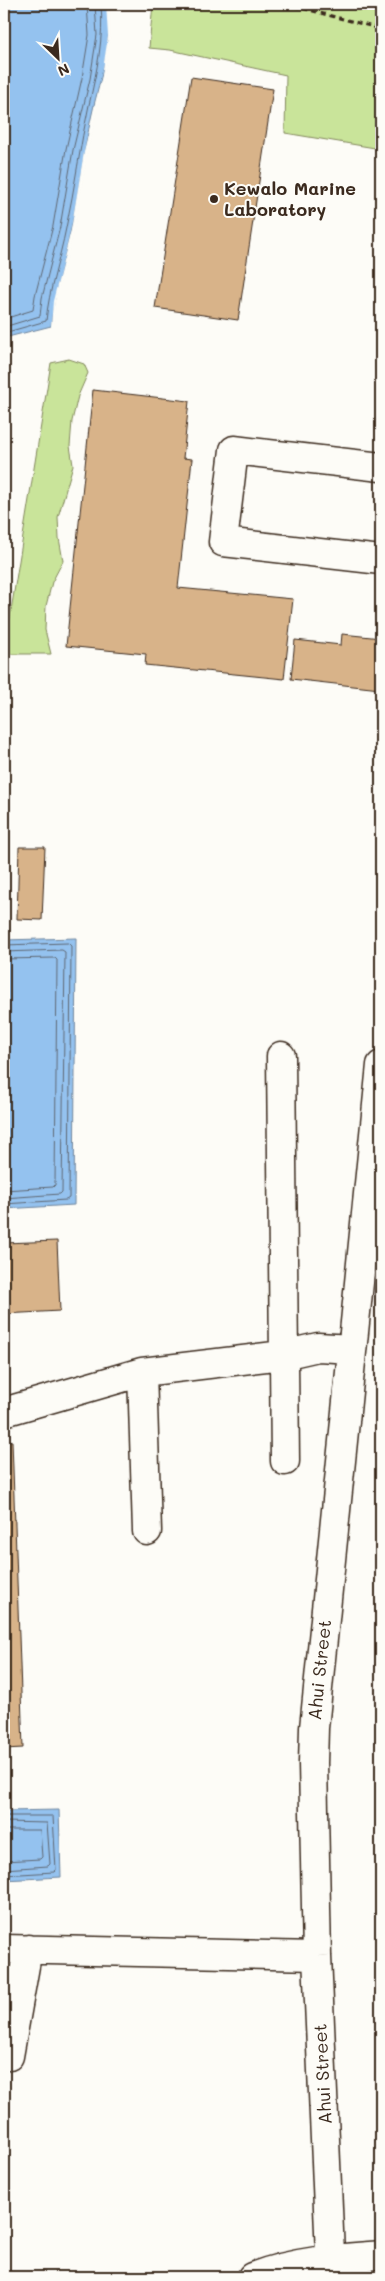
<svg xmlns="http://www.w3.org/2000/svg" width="385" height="2281" viewBox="0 0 385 2281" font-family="Mali,sans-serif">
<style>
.green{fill:#c9e49a;stroke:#82875c}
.water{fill:#94c2ef;stroke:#70859b}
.pier{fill:#fdfcf7}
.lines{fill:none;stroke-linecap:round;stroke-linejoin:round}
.shore{stroke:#5f6772;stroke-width:1}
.building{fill:#d8b389;stroke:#3b2a1e}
.minor-casing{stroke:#3b2a1e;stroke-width:31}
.path{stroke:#3b2a1e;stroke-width:3;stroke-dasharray:5 4;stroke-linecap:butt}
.minor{stroke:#fdfcf7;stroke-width:28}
.poi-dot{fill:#3b2a1e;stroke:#fdfcf7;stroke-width:2}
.labels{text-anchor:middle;stroke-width:4;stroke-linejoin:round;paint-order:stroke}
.poi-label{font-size:18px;font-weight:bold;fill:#3b2a1e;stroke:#fdfcf7;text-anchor:start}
.street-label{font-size:18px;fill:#3b2a1e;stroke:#fdfcf7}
</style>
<rect width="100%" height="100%" fill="#fdfcf7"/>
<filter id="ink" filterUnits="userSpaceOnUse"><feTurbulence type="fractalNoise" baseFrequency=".02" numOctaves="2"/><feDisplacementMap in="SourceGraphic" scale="10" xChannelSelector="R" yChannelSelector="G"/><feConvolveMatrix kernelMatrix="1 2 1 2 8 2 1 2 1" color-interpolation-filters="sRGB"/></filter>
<g filter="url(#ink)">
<path class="green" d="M 153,4 L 353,4 L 381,12 L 381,149 L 285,133 L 286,75 L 170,50 L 149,48 Z
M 69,359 L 84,364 L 88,373 L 78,396 L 72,421 L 70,446 L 73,465 L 58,517 L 59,538 L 63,561 L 52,582 L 46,606 L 45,630 L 51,654 L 4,654 L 51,363 Z"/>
<path class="water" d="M 4,4 L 106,4 C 114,37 102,73 94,105 C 84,146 80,188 71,229 C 64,262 54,292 51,326 L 4,338 Z
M 76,938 L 74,1205 L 4,1209 L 4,940 Z
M 59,1810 L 61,1877 L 4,1880 L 4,1811 Z"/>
<path class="pier" d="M 106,4 L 108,4 L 110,10 L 110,36 L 103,82 L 87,153 L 74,230 L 55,301 L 53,327 L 51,326 L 53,301 L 71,230 L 84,152 L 101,82 L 108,36 Z"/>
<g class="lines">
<path class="shore" d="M 4,319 L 33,310 L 35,296 L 53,226 L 66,149 L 82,78 L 89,35 L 87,4
M 4,327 L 40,316 L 42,298 L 60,227 L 73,150 L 90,79 L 97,35 L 95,4
M 4,333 L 46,321 C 49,289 60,259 66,228 C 75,187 80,145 89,105 C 97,70 104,39 101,4
M 4,945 L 68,943 L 71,946 L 69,1198 L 66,1200 L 4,1204
M 4,952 L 62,950 L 65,952 L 62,1192 L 60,1194 L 4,1198
M 4,959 L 55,958 L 57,960 L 55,1185 L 53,1187 L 4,1190
M 4,1816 L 53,1816 L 56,1870 L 54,1872 L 4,1875
M 4,1822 L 47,1823 L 50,1864 L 48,1866 L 4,1869
M 4,1830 L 40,1830 L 42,1857 L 40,1859 L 4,1861"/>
</g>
<path class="building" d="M 191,77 L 273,89 L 238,320 L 155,308 Z
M 93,390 L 189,401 L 183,458 L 192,459 L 178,588 L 293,599 L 284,679 L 145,665 L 146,654 L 66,646 Z
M 342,634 L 381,638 L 380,689 L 291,679 L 295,640 L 341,645 Z
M 19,847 L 45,847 L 42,920 L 17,919 Z
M 57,1241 L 60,1311 L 4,1314 L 4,1243 Z
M 4,1441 L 12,1441 L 23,1748 L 4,1749 Z"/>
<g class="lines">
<defs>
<path id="minor" d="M 381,467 L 234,450 L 223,542 L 381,560
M 281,1056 L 285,1461
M 142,1372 L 147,1531
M 4,1412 L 142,1372 L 283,1355 L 318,1347 L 352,1349
M 4,1949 L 317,1956
M 4,2055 L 9,2056 L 28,1949
M 252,2277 C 293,2261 338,2258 381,2255
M 331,2277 L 317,1956 L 313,1763 L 314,1728 L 381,1065"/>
</defs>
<use href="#minor" class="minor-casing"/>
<path class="path" d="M 286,4 L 381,29"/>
<use href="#minor" class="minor"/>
</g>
</g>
<circle class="poi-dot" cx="214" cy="199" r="5"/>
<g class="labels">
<g class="poi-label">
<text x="224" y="195">Kewalo Marine<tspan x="224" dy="21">Laboratory</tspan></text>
</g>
<g class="street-label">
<text transform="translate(320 1670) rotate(-84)" y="6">Ahui Street</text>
<text transform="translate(323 2074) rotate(-93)" y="6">Ahui Street</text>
</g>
</g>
<rect width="385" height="2281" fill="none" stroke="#fdfcf7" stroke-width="20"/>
<rect x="10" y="10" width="365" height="2261" fill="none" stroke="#3b2a1e" stroke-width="2" filter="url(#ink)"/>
<g transform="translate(58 58) rotate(155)" stroke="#fdfcf7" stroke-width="4" paint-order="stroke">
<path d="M0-4L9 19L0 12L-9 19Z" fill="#3b2a1e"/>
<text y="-8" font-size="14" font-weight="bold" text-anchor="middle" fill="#3b2a1e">N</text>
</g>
</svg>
